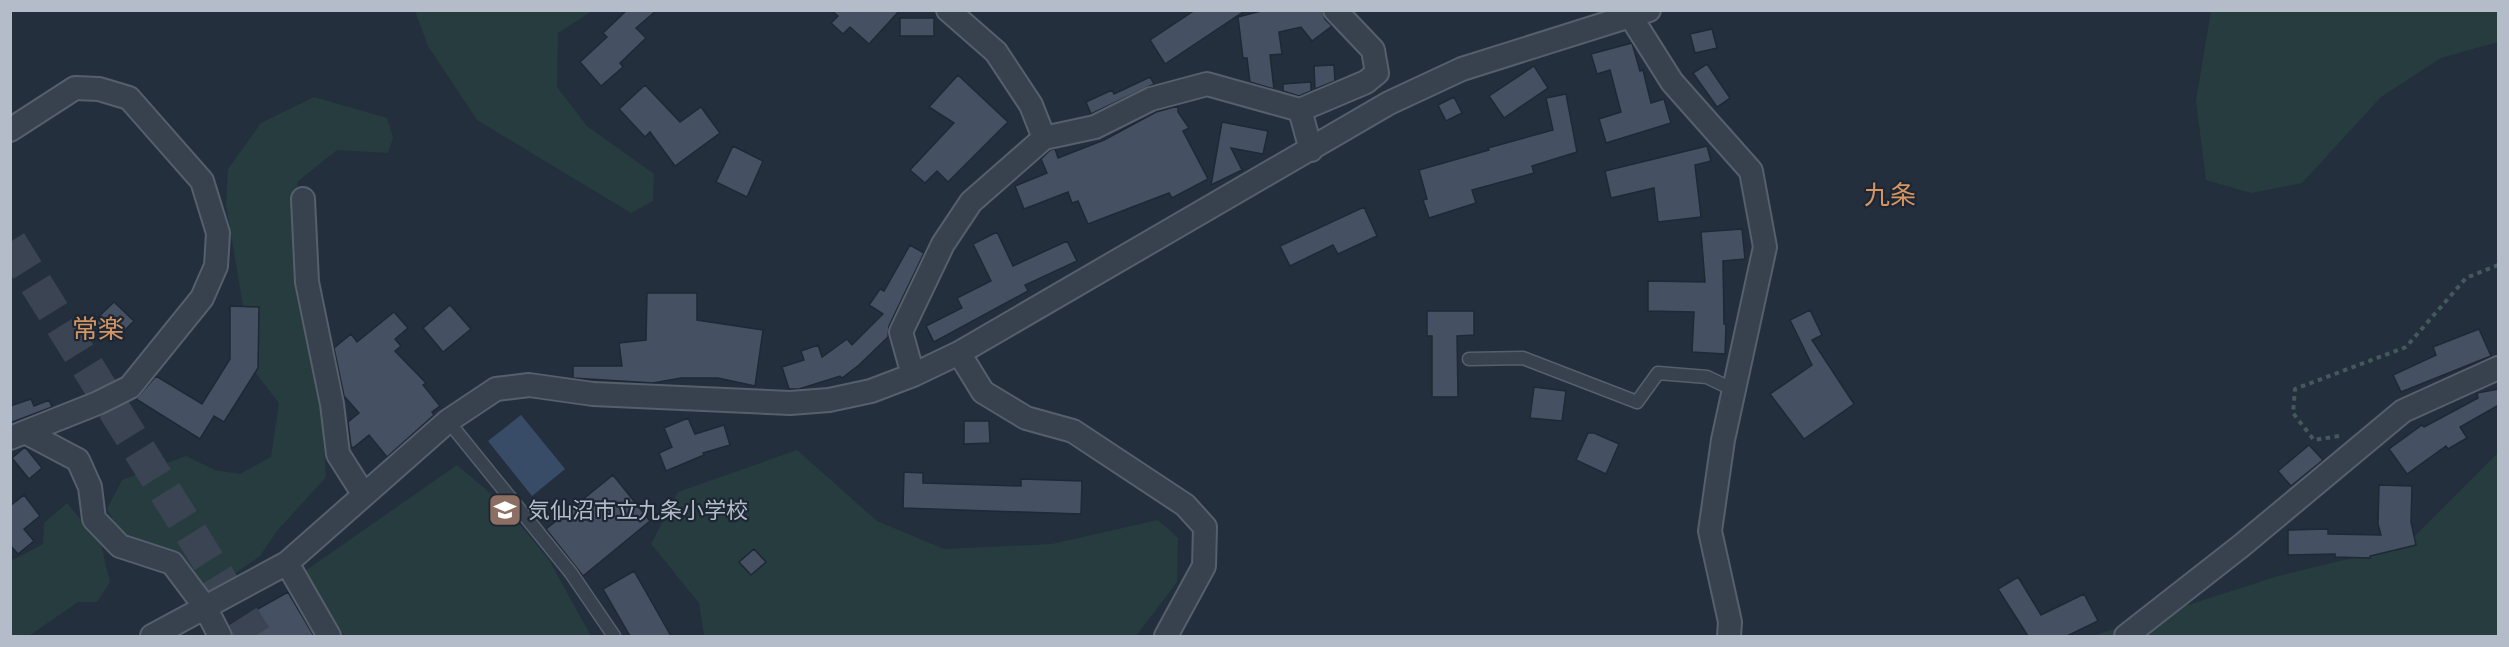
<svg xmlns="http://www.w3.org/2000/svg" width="2509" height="647" viewBox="0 0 2509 647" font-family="'Exo 2','Noto Sans JP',sans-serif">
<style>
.green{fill:#263c3f}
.water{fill:#394c67}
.building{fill:#455162;stroke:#1f2835;stroke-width:1.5}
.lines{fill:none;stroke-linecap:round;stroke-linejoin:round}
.trunk-tunnel{stroke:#3a4453;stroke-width:33;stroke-dasharray:33 16;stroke-linecap:butt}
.service-casing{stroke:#565f6c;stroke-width:15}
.minor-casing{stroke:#565f6c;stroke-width:26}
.path{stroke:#44595c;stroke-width:4;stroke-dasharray:4.5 4.5;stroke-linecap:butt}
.service{stroke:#38414e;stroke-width:12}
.minor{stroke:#38414e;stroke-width:22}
.labels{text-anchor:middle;stroke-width:4.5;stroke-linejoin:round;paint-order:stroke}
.poi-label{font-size:22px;fill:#b4bcc9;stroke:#1d2633;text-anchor:start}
.quarter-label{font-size:26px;fill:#d59563;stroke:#1d2633}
</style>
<rect width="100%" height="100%" fill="#242f3e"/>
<path class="green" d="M 415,11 L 592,11 L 558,33 L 557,87 L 587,126 L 654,174 L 653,201 L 631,213 L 477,120 L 428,46 Z
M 2211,11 L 2498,11 L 2498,42 L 2441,58 L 2381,97 L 2302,183 L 2251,193 L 2206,180 L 2196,101 Z
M 314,97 L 387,118 L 393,138 L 388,153 L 337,150 L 298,181 L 294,211 L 299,294 L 322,419 L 326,477 L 277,531 L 260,556 L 213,589 L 132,543 L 117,527 L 107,509 L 122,480 L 186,456 L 215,470 L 240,474 L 271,457 L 279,403 L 254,371 L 226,205 L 228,169 L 261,123 Z
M 797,450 L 877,521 L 944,549 L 1052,544 L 1158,520 L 1178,538 L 1177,582 L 1136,636 L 704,636 L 699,603 L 651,544 L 678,492 Z
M 2498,453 L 2498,636 L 2092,636 L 2278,576 L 2406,545 Z
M 457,465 L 503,504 L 549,560 L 591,636 L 344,636 L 305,571 Z
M 67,503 L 101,545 L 110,582 L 97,602 L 78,602 L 29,636 L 11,636 L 11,561 L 43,544 L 44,523 Z"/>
<path class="water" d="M 521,415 L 565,469 L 532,496 L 488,441 Z"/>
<path class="building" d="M 627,10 L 657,10 L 636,28 L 646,38 L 620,63 L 623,67 L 601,86 L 580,62 L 607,37 L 603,33 Z
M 831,10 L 900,10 L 869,44 L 850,27 L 843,34 L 831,23 L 838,16 Z
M 1195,10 L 1246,10 L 1165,64 L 1150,40 Z
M 1265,10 L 1322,10 L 1325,19 L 1332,26 L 1312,41 L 1301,27 L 1279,32 L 1282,54 L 1270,55 L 1274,89 L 1250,82 L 1247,58 L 1243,58 L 1238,17 Z
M 900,18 L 934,18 L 934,36 L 900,36 Z
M 1712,29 L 1717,48 L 1695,53 L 1690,34 Z
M 1632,43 L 1640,71 L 1643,70 L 1651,103 L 1664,99 L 1671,123 L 1606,143 L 1599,119 L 1621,112 L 1610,70 L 1597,74 L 1591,54 Z
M 1707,64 L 1730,98 L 1717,107 L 1693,73 Z
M 1334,65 L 1335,81 L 1315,89 L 1314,66 Z
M 1534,66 L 1548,88 L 1504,118 L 1489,96 Z
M 958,75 L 1008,122 L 948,182 L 937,171 L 925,183 L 910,170 L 954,123 L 929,107 Z
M 1150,77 L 1154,84 L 1091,114 L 1086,102 L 1112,90 L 1114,94 Z
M 1311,82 L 1311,91 L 1299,96 L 1283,91 L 1283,84 Z
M 645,85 L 680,122 L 701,107 L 720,133 L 675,166 L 650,132 L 645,137 L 619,109 Z
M 1566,94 L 1577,152 L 1532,166 L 1534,173 L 1472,190 L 1476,203 L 1429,218 L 1423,200 L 1427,199 L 1419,170 L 1489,150 L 1488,148 L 1553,130 L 1546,98 Z
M 1454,97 L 1462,113 L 1446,121 L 1438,105 Z
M 1178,106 L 1178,112 L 1189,128 L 1183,131 L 1208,179 L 1172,198 L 1169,193 L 1088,224 L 1078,201 L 1072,203 L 1068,192 L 1024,209 L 1015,186 L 1047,173 L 1041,159 L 1050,150 L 1055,149 L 1058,158 L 1104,140 L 1156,112 Z
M 1222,122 L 1268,131 L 1263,154 L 1231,148 L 1242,170 L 1211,185 Z
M 733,146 L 763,161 L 747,197 L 716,182 Z
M 1707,146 L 1711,161 L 1695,165 L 1701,217 L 1658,222 L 1654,188 L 1611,198 L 1605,171 Z
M 1364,207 L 1377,236 L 1338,254 L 1333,245 L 1290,266 L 1280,246 Z
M 1742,229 L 1745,259 L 1723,261 L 1724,324 L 1726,324 L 1725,354 L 1692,352 L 1694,312 L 1648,311 L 1648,281 L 1705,282 L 1701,232 Z
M 997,232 L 1013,266 L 1067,241 L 1077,261 L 1025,285 L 1028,291 L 934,342 L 926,326 L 962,308 L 957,298 L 991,281 L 973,244 Z
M 910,245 L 924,253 L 889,326 L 888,337 L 859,365 L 842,378 L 840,376 L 799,389 L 789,389 L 782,367 L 804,360 L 801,351 L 818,345 L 822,357 L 847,339 L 852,345 L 883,314 L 869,305 L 880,289 L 884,291 Z
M 647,293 L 697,293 L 697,320 L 763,330 L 755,386 L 718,378 L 681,378 L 653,383 L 573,378 L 573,366 L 622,366 L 619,343 L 646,340 Z
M 114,302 L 134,321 L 114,341 L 94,321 Z
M 450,305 L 471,329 L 443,352 L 423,328 Z
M 230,306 L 259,307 L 258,368 L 224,422 L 214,416 L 200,439 L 136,399 L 156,376 L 202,404 L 230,359 Z
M 1810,310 L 1822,335 L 1812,340 L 1854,404 L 1804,439 L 1770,394 L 1812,365 L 1790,320 Z
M 1427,311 L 1474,311 L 1474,335 L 1457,336 L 1458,397 L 1432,397 L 1432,336 L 1427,336 Z
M 394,312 L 408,328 L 395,339 L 401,346 L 395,351 L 426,383 L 423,385 L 440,406 L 432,412 L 434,415 L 387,457 L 369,435 L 353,448 L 351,446 L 348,422 L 359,413 L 344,396 L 334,348 L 351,334 L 357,342 Z
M 2479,329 L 2491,356 L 2401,392 L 2393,375 L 2436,355 L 2433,347 Z
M 1534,387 L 1566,391 L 1562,421 L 1530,418 Z
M 2499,389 L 2499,405 L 2460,427 L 2467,438 L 2448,449 L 2446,446 L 2407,474 L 2389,449 L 2422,425 L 2424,427 L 2478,398 L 2477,393 Z
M 31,399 L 34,406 L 49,400 L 52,407 L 10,423 L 10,406 Z
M 688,418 L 695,434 L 724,425 L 730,445 L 703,453 L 704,455 L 666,471 L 659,453 L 672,447 L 664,428 Z
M 964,421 L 989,421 L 990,443 L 964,444 Z
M 1588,433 L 1594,433 L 1619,444 L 1606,474 L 1576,460 Z
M 2309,445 L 2323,460 L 2291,486 L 2278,471 Z
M 25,447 L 42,468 L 29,479 L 12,458 Z
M 904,472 L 923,473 L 923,483 L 1021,486 L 1021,479 L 1082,481 L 1081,514 L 903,508 Z
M 613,475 L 650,521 L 583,576 L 546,529 Z
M 2379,485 L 2412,486 L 2411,522 L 2416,545 L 2370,556 L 2370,558 L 2335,557 L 2335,554 L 2288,555 L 2288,530 L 2328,529 L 2328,534 L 2381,535 L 2378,524 Z
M 24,495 L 40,516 L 24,529 L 34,541 L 18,554 L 10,545 L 10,506 Z
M 754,549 L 766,562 L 751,575 L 739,562 Z
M 634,571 L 671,636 L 630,636 L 603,589 Z
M 2018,577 L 2041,615 L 2084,594 L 2098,621 L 2067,636 L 2028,636 L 1998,589 Z
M 288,592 L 314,636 L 233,636 L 229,625 Z"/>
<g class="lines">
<path class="trunk-tunnel" d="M 10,242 L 255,636"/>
<defs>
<path id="service" d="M 1469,359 L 1523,358 L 1637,402 L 1658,373 L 1707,377 L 1734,390
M 448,421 L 571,573 L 614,636"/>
<path id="minor" d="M 948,10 L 996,52 L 1031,105 L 1044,138
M 1631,17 L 1672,82 L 1751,171 L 1765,247 L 1723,440 L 1710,531 L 1730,622 L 1729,636
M 1300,110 L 1366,82 L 1377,73 L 1373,50 L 1335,10
M 10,130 L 75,88 L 99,89 L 129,98 L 202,181 L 218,233 L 216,266 L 202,298 L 130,387 L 98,403 L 10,438
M 303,199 L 307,282 L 332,404 L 338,454 L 364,495
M 959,353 L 983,392 L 1026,418 L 1073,431 L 1185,505 L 1205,527 L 1204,566 L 1166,636
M 913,375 L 901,332 L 943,244 L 971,202 L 1044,138 L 1095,127 L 1151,99 L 1207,84 L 1300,110 L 1311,150
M 27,433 L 78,460 L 90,487 L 94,519 L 120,546 L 172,563 L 205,607 L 220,636
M 287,563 L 329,636
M 152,636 L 287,563 L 448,421 L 496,389 L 529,385 L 593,394 L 790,403 L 829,400 L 871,391 L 913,375 L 959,353 L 1389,103 L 1462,69 L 1649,10
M 2126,636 L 2241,546 L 2403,411 L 2498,368"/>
</defs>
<use href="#service" class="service-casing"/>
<use href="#minor" class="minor-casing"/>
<path class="path" d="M 2339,436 L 2314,440 L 2293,413 L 2295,389 L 2406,347 L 2466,278 L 2498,265"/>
<use href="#service" class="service"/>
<use href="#minor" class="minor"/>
</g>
<defs>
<symbol id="school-square" viewBox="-11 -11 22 22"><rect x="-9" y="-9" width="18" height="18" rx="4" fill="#8d6e63" stroke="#1d2633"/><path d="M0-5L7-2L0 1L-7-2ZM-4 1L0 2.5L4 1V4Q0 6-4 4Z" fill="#fff"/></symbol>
</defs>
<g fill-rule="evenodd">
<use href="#school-square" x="486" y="491" width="38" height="38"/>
</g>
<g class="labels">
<g class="poi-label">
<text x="528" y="518">気仙沼市立九条小学校</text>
</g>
<g class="quarter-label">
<text x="1890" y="204">九条</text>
<text x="98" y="338">常楽</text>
</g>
</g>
<rect width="2509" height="647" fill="none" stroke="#b4bcc9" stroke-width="24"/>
</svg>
